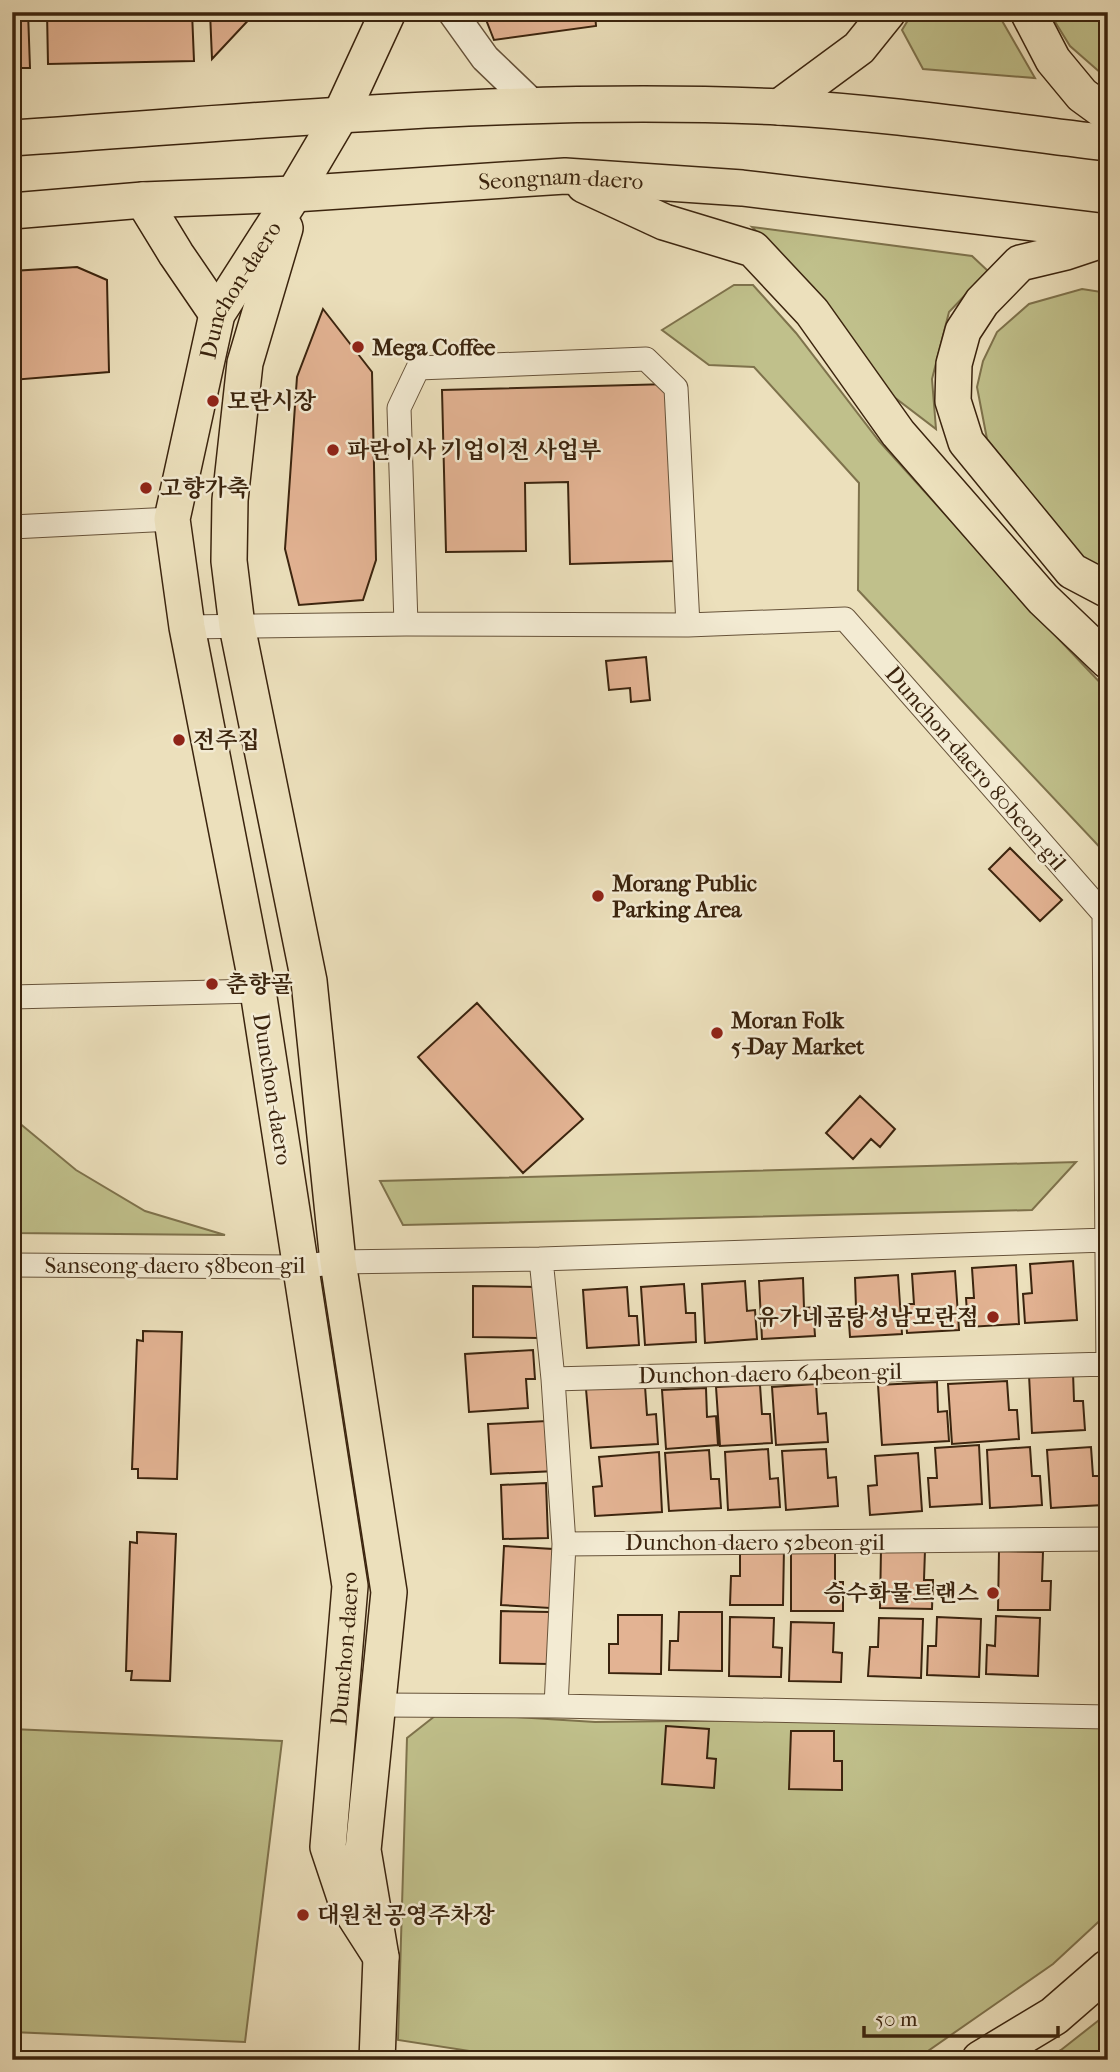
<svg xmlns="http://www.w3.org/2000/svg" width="1120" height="2072" viewBox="0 0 1120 2072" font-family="'IM FELL French Canon','Noto Serif KR',serif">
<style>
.green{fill:#c0c08b;stroke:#7e724c;stroke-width:2}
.building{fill:#e3b393;stroke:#3b240e;stroke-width:2}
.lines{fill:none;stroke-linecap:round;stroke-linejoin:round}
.minor-casing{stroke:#67533a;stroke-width:25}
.tertiary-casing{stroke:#67533a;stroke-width:31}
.primary-casing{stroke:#3b240e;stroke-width:38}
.motorway-casing{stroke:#3b240e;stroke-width:41}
.minor{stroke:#f3ebd3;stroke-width:23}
.tertiary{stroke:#f3ebd3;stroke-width:28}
.primary{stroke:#ece0bc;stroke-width:35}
.motorway{stroke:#ece0bc;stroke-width:38}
.poi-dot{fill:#8f2418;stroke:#f3ebd3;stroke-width:2.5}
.labels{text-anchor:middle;stroke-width:5;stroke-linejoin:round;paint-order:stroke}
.street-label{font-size:23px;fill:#3b240e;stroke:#f3ebd3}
.poi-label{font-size:23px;font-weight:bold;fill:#3b240e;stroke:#f3ebd3;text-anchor:start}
</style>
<rect width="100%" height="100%" fill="#ece0bc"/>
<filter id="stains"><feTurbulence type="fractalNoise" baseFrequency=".00286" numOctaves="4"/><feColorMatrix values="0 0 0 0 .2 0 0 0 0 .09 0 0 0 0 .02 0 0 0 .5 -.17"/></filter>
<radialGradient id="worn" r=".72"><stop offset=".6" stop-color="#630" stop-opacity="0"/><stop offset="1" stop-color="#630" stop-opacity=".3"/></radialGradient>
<path class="green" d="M 913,12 L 997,12 L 1035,78 L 923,69 L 902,30 Z
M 1049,12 L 1108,12 L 1108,77 L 1103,75 L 1070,46 Z
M 752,227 L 972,256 L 988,271 L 949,312 L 932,379 L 936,429 L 877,384 L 814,288 Z
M 734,285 L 753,285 L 796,333 L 879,441 L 1035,614 L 1108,691 L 1108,856 L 858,590 L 859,483 L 754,367 L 709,365 L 662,330 Z
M 1082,289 L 1108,293 L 1108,576 L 1091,570 L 987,439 L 977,387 L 983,361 L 997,332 L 1029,304 Z
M 12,1117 L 76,1170 L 145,1211 L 225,1235 L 12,1233 Z
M 1076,1162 L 1032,1210 L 403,1225 L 380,1181 Z
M 440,1712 L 595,1722 L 1108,1716 L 1108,1913 L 1053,1964 L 915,2060 L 528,2060 L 398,2040 L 407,1738 Z
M 12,1729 L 282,1741 L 245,2042 L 12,2032 Z
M 1108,2013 L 1108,2060 L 1042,2060 L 1061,2050 Z"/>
<path class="building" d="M 12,12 L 28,12 L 30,68 L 12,68 Z
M 47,12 L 192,12 L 194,61 L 48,64 Z
M 210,12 L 256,12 L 212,59 Z
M 483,12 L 595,12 L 596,26 L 494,40 Z
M 77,267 L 107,280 L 109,372 L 12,380 L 12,271 Z
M 323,309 L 372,372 L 376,560 L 363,600 L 299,605 L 285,549 L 297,377 Z
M 670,384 L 674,561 L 570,564 L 568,482 L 525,483 L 526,551 L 446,552 L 442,390 Z
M 646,657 L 650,700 L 631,702 L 630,688 L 609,690 L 606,661 Z
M 1010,848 L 1062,900 L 1040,921 L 989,869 Z
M 477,1003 L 583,1119 L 523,1173 L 418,1057 Z
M 860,1096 L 895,1129 L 880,1147 L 871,1139 L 853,1159 L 826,1133 Z
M 1073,1261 L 1077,1320 L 1025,1323 L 1023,1294 L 1032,1293 L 1030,1264 Z
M 1016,1265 L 1019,1324 L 968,1327 L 966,1298 L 974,1298 L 972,1268 Z
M 955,1271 L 959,1330 L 907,1333 L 905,1304 L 914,1304 L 912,1274 Z
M 898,1275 L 902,1334 L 850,1337 L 848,1308 L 856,1308 L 855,1278 Z
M 803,1278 L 804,1308 L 813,1307 L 815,1336 L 762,1339 L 759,1281 Z
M 745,1281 L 747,1311 L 755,1310 L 757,1339 L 705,1343 L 702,1284 Z
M 684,1284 L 686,1313 L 695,1313 L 696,1342 L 645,1345 L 641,1287 Z
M 473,1286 L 538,1287 L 538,1338 L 473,1337 Z
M 627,1287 L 629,1316 L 637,1316 L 639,1345 L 587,1348 L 583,1290 Z
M 143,1331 L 182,1332 L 177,1479 L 138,1478 L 138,1469 L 132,1469 L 137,1340 L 143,1341 Z
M 533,1350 L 535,1379 L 526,1379 L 528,1408 L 469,1412 L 465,1354 Z
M 1073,1372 L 1074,1401 L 1083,1401 L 1085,1430 L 1032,1433 L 1029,1375 Z
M 1007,1381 L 1009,1410 L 1017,1410 L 1019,1439 L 952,1444 L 948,1384 Z
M 937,1382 L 938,1412 L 947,1411 L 949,1441 L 882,1445 L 878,1385 Z
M 816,1384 L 818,1414 L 826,1413 L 828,1442 L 776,1445 L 772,1387 Z
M 760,1385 L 762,1414 L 770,1414 L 772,1443 L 720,1446 L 716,1387 Z
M 645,1386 L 647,1415 L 656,1414 L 658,1444 L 591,1448 L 586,1389 Z
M 706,1388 L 707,1417 L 716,1416 L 718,1445 L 666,1449 L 662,1390 Z
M 547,1421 L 556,1471 L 491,1474 L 488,1424 Z
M 979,1445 L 982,1504 L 930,1507 L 928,1478 L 937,1478 L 935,1448 Z
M 1030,1447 L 1032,1476 L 1040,1476 L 1042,1505 L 990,1508 L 987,1450 Z
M 1091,1447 L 1093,1476 L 1101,1476 L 1103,1505 L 1051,1508 L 1047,1450 Z
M 768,1449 L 770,1479 L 778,1478 L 780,1507 L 728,1510 L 725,1452 Z
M 826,1449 L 828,1478 L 836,1477 L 838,1506 L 786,1510 L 782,1451 Z
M 709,1450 L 711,1479 L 719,1479 L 721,1508 L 669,1511 L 665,1453 Z
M 659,1452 L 662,1512 L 595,1516 L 593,1487 L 602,1486 L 599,1457 Z
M 918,1453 L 922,1511 L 870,1515 L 868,1486 L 877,1485 L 875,1456 Z
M 546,1483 L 548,1538 L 503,1539 L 501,1485 Z
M 137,1532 L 176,1534 L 170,1681 L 131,1680 L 132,1671 L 126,1671 L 130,1542 L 137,1543 Z
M 504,1546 L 553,1549 L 550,1608 L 501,1605 Z
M 740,1546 L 784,1547 L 783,1605 L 730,1605 L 731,1576 L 740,1576 Z
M 881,1549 L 925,1550 L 924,1580 L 933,1580 L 932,1609 L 880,1608 Z
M 999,1551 L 1043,1552 L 1042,1581 L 1051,1581 L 1050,1610 L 998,1610 Z
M 791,1552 L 835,1553 L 835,1582 L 843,1582 L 843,1611 L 791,1611 Z
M 501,1611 L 550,1612 L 549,1664 L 500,1663 Z
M 679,1612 L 722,1612 L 722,1671 L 669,1670 L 670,1641 L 678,1641 Z
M 618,1615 L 662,1615 L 661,1674 L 609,1673 L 609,1644 L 618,1644 Z
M 996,1616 L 1040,1618 L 1038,1676 L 986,1674 L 987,1645 L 995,1646 Z
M 730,1617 L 774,1618 L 773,1647 L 782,1648 L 781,1677 L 729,1676 Z
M 937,1617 L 981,1619 L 979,1677 L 927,1675 L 928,1646 L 936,1646 Z
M 879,1618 L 923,1619 L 921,1678 L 868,1676 L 870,1647 L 878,1647 Z
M 791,1622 L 834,1623 L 833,1652 L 842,1653 L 841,1682 L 789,1681 Z
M 666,1726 L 709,1729 L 707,1758 L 716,1759 L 714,1788 L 662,1784 Z
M 791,1731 L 834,1731 L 834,1761 L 842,1761 L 842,1790 L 789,1789 Z"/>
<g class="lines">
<defs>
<path id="minor" d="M 12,527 L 172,519
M 406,624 L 399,408 L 418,368 L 646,359 L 676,388 L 688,625
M 187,627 L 406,624 L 688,625 L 845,619 L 1104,914 L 1108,1369
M 12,997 L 258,991
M 541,1259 L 553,1379 L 564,1544 L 556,1706
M 12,1265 L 299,1267 L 338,1262 L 541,1259 L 1106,1240
M 553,1379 L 1108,1364
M 564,1544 L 1108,1539
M 378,1705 L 556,1706 L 1108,1717"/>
<path id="tertiary" d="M 452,12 L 485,58 L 534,105"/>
<g id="primary">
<path d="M 1028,12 L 1053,60 L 1082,95 L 1108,114"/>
<path d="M 779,107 L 859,48 L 888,12"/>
<path d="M 12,138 C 267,121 523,95 779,107 C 889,113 998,130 1108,143"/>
<path d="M 584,185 L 664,222 L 753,249 L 812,312 L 898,433 L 1043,599 L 1108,661"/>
<path d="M 143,200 L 176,254 L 217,314"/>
<path id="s1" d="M 12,211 L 143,200 L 294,194 L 565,176 L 742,188 L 1108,232"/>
<path d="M 285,228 L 245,363 L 230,500 L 229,561 L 237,626 L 309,981 L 338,1262 L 389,1592 L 363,1850 L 381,1957 L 377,2060"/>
<path d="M 1108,238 L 1066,252 L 1020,263 L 982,302 L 963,331 L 954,364 L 953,401 L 966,442 L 1072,571 L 1108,590"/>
<path id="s2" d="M 381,1957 L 347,1904 L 328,1847 L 350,1586 L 258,991 L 187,627 L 172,519 L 217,314 L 294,194 L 340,116 L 388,12"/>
</g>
<path id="motorway" d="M 981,2060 L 1054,2016 L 1108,1969"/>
</defs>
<use href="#minor" class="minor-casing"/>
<use href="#tertiary" class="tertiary-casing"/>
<use href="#primary" class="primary-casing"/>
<use href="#motorway" class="motorway-casing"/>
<use href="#minor" class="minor"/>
<use href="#tertiary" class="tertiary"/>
<use href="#primary" class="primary"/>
<use href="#motorway" class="motorway"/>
</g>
<g class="poi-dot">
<circle cx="358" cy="347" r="7"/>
<circle cx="213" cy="401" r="7"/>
<circle cx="333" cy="450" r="7"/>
<circle cx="146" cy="488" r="7"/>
<circle cx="179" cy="740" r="7"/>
<circle cx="598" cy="896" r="7"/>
<circle cx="212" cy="984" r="7"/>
<circle cx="717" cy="1033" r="7"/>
<circle cx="993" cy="1317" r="7"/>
<circle cx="993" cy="1593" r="7"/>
<circle cx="303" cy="1915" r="7"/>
</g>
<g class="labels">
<g class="street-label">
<text dy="8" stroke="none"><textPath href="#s1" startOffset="550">Seongnam-daero</textPath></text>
<text dy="8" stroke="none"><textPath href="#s2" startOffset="1708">Dunchon-daero</textPath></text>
<text transform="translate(976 768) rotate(49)" y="8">Dunchon-daero 80beon-gil</text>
<text transform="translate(273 1089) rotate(81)" y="8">Dunchon-daero</text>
<text x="175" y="1273">Sanseong-daero 58beon-gil</text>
<text transform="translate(770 1373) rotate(-1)" y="8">Dunchon-daero 64beon-gil</text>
<text x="755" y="1550">Dunchon-daero 52beon-gil</text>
<text dy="8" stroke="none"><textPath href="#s2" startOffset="322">Dunchon-daero</textPath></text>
</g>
<g class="poi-label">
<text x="372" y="355">Mega Coffee</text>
<text x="227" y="409">모란시장</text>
<text x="347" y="458">파란이사 기업이전 사업부</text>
<text x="160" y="496">고향가축</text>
<text x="193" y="748">전주집</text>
<text x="612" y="891">Morang Public<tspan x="612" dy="26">Parking Area</tspan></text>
<text x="226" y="992">춘향골</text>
<text x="731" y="1028">Moran Folk<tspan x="731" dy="26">5-Day Market</tspan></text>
<text x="979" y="1325" text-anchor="end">유가네곰탕성남모란점</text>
<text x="979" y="1601" text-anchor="end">승수화물트랜스</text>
<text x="317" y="1923">대원천공영주차장</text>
</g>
</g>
<rect width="1120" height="2072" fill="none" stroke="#ece0bc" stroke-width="42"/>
<rect x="14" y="14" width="1092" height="2044" fill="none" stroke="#3b240e" stroke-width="3.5"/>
<rect x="21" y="21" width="1078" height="2030" fill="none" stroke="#3b240e" stroke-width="2"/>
<path d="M864 2026v10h194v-10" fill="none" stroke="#3b240e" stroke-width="3.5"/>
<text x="875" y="2026" font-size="21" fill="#3b240e" stroke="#f3ebd3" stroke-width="5" paint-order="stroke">50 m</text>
<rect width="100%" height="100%" filter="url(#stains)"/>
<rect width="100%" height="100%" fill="url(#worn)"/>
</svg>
